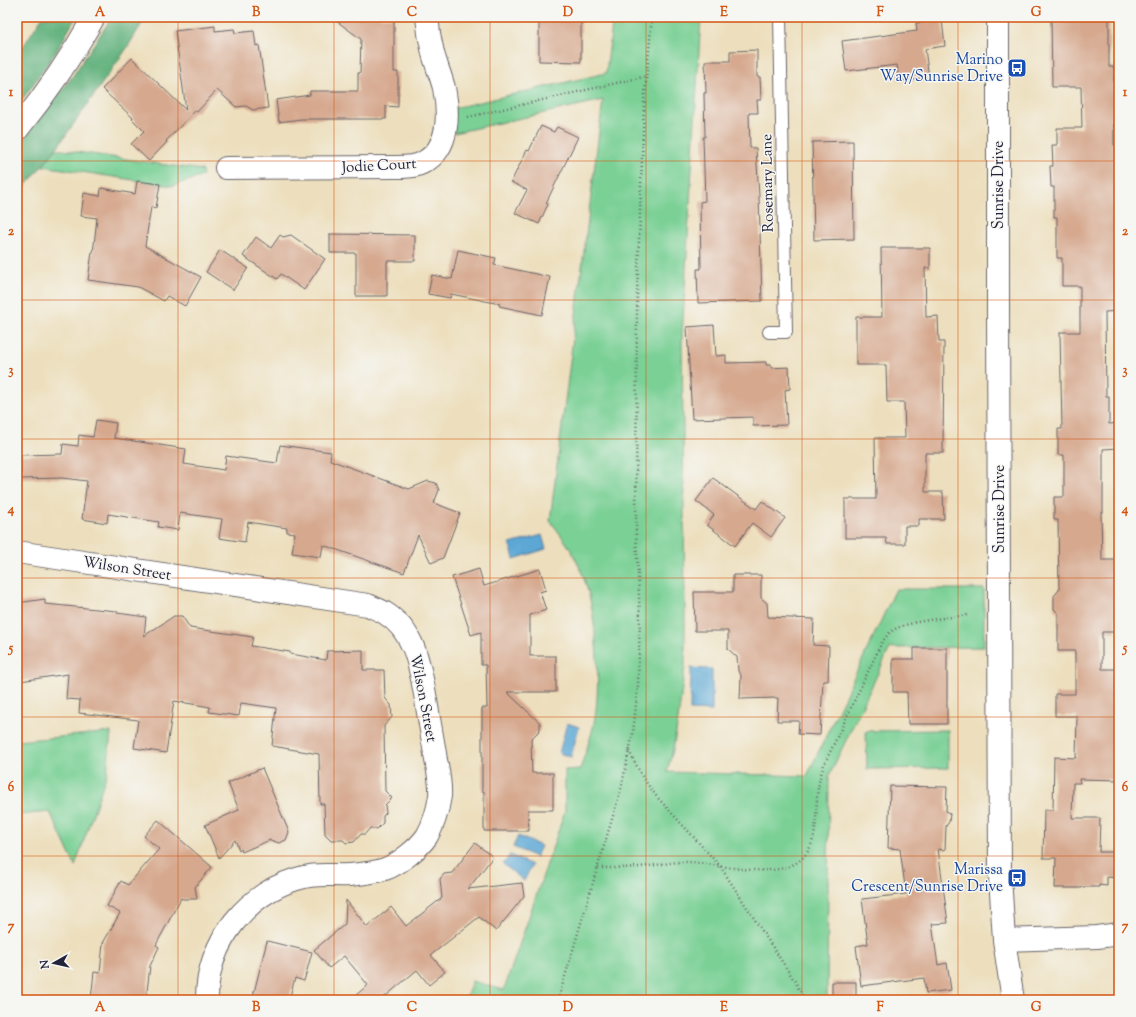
<svg xmlns="http://www.w3.org/2000/svg" width="1136" height="1017" viewBox="0 0 1136 1017" font-family="'Sorts Mill Goudy',serif">
<style>
.green{fill:#7ad095;stroke:#4e7968}
.forest{fill:#63b27e;stroke:#426a5c}
.water{fill:#5ba7d4;stroke:#3e6488}
.building{fill:#d6a88e}
.lines{fill:none;stroke-linecap:round;stroke-linejoin:round}
.lane-casing{stroke:#696468;stroke-width:14}
.street-casing{stroke:#696468;stroke-width:24}
.secondary-casing{stroke:#696468;stroke-width:24}
.path{stroke:#696468;stroke-width:2.5;stroke-dasharray:1 3;stroke-linecap:butt}
.lane{stroke:#fff;stroke-width:12}
.street{stroke:#fff;stroke-width:22}
.secondary{stroke:#fff;stroke-width:22}
.grid{fill:none;stroke:#d45411;stroke-width:1;stroke-opacity:0.55}
.labels{text-anchor:middle;stroke-width:3;stroke-linejoin:round;paint-order:stroke}
.transit-label{font-size:15px;fill:#164399;stroke:#f6f6f2;text-anchor:end}
.street-label{font-size:15px;fill:#22223b;stroke:#f6f6f2}
.neatline{fill:none;stroke:#d45411;stroke-width:1.5}
.grid-label{font-size:13px;text-anchor:middle;font-weight:bold;fill:#d45411}
</style>
<rect width="100%" height="100%" fill="#f6f6f2"/>
<filter id="ink" filterUnits="userSpaceOnUse"><feTurbulence type="fractalNoise" baseFrequency=".025" numOctaves="2"/><feDisplacementMap in="SourceGraphic" scale="8" xChannelSelector="R" yChannelSelector="G"/><feConvolveMatrix kernelMatrix="1 2 1 2 8 2 1 2 1" color-interpolation-filters="sRGB"/></filter>
<filter id="wash" filterUnits="userSpaceOnUse"><feTurbulence type="fractalNoise" baseFrequency=".012" numOctaves="4" result="noise"/><feDisplacementMap in="SourceGraphic" scale="16" xChannelSelector="R" yChannelSelector="G"/><feGaussianBlur stdDeviation="0.9" result="paint"/><feColorMatrix in="noise" values="0 0 0 0 0 0 0 0 0 0 0 0 0 0 0 0 0 1.4 0 .05"/><feComposite in="paint" operator="in"/></filter>
<g filter="url(#wash)">
<rect width="100%" height="100%" fill="#eddfbd"/>
<path class="green" d="M 613,17 L 701,17 L 682,337 L 685,604 L 685,665 L 678,720 L 673,750 L 667,772 L 807,776 L 896,589 L 984,589 L 984,647 L 890,648 L 829,776 L 827,1000 L 465,1000 L 472,981 L 504,990 L 565,811 L 565,770 L 580,769 C 585,754 591,738 594,723 C 598,702 598,680 597,659 C 594,603 587,565 550,521 L 603,100 L 454,133 L 454,108 L 606,73 Z
M 56,149 L 202,170 L 203,176 L 172,186 L 43,166 Z
M 948,730 L 948,768 L 867,769 L 866,731 Z
M 111,732 L 107,773 L 75,866 L 50,812 L 17,815 L 17,741 Z"/>
<path class="forest" d="M 42,17 L 76,17 L 56,52 L 17,107 L 17,56 Z
M 112,17 L 146,17 L 127,48 L 56,149 L 17,196 L 17,148 L 72,77 Z"/>
<path class="water" d="M 542,535 L 546,549 L 514,559 L 510,544 Z
M 691,668 L 712,669 L 712,711 L 690,710 Z
M 567,723 L 579,727 L 571,757 L 559,753 Z
M 518,836 L 541,846 L 536,857 L 513,847 Z
M 510,855 L 532,865 L 524,881 L 503,864 Z"/>
<g id="blocks">
<path class="building" d="M 331,17 L 394,17 L 394,72 L 398,72 L 398,107 L 386,106 L 386,119 L 301,119 L 279,122 L 276,100 L 310,95 L 310,91 L 358,91 L 358,73 L 360,73 L 361,39 Z
M 539,17 L 581,17 L 581,62 L 539,61 Z
M 1051,17 L 1109,17 L 1109,67 L 1114,67 L 1114,145 L 1119,145 L 1119,311 L 1105,312 L 1106,396 L 1109,396 L 1109,424 L 1119,423 L 1119,448 L 1103,449 L 1103,513 L 1101,513 L 1102,560 L 1119,560 L 1119,608 L 1116,613 L 1116,632 L 1102,632 L 1102,669 L 1119,669 L 1119,780 L 1079,779 L 1080,783 L 1073,783 L 1072,818 L 1100,818 L 1099,852 L 1119,852 L 1119,878 L 1107,877 L 1107,886 L 1099,885 L 1099,887 L 1082,887 L 1082,888 L 1055,888 L 1056,858 L 1043,858 L 1044,810 L 1053,810 L 1054,757 L 1076,758 L 1077,716 L 1055,716 L 1055,694 L 1075,694 L 1075,651 L 1058,651 L 1058,613 L 1054,609 L 1054,596 L 1059,590 L 1058,520 L 1054,520 L 1054,497 L 1064,497 L 1064,455 L 1058,455 L 1058,429 L 1062,429 L 1060,332 L 1080,332 L 1080,286 L 1062,286 L 1062,258 L 1057,258 L 1057,217 L 1054,217 L 1054,187 L 1051,187 L 1050,166 L 1053,166 L 1052,145 L 1057,145 L 1057,128 L 1082,128 L 1081,87 L 1052,87 Z
M 942,20 L 945,46 L 925,49 L 929,78 L 899,81 L 897,65 L 846,71 L 842,41 L 917,31 L 916,23 Z
M 215,26 L 215,31 L 234,29 L 235,33 L 254,31 L 256,46 L 259,45 L 268,108 L 253,110 L 246,106 L 236,107 L 217,90 L 197,112 L 195,111 L 166,141 L 167,142 L 149,161 L 131,144 L 144,131 L 132,119 L 133,118 L 102,89 L 132,58 L 186,110 L 175,31 Z
M 757,50 L 757,77 L 760,77 L 761,100 L 757,100 L 758,113 L 749,113 L 750,148 L 756,148 L 759,196 L 762,301 L 698,303 L 697,269 L 701,269 L 700,202 L 705,201 L 703,137 L 705,137 L 704,93 L 706,93 L 705,61 L 730,61 L 730,51 Z
M 541,126 L 554,132 L 557,127 L 578,137 L 546,203 L 548,204 L 539,224 L 515,213 L 527,190 L 511,182 L 527,150 L 529,151 Z
M 853,141 L 854,239 L 814,240 L 812,142 Z
M 137,181 L 160,184 L 156,208 L 151,207 L 145,246 L 201,277 L 185,306 L 167,296 L 164,301 L 138,287 L 88,280 L 92,252 L 93,253 L 97,218 L 81,216 L 84,193 L 100,196 L 101,188 L 135,194 Z
M 330,234 L 415,235 L 415,261 L 387,261 L 387,296 L 356,296 L 356,253 L 330,253 Z
M 280,235 L 283,237 L 291,235 L 325,259 L 304,290 L 281,274 L 277,279 L 243,256 L 256,237 L 271,248 Z
M 881,248 L 930,248 L 930,268 L 925,268 L 926,317 L 938,316 L 939,342 L 944,342 L 943,453 L 925,453 L 925,492 L 943,492 L 944,519 L 919,519 L 919,526 L 905,526 L 905,544 L 887,544 L 886,538 L 845,538 L 845,499 L 876,499 L 875,438 L 905,438 L 904,402 L 887,402 L 886,365 L 856,365 L 856,317 L 882,317 Z
M 220,250 L 248,268 L 233,290 L 206,272 Z
M 458,250 L 496,258 L 494,265 L 550,277 L 542,315 L 499,306 L 500,304 L 451,294 L 450,298 L 428,294 L 432,275 L 452,279 Z
M 714,325 L 716,356 L 726,355 L 726,363 L 766,362 L 766,365 L 771,365 L 771,368 L 789,367 L 790,389 L 785,390 L 787,425 L 753,426 L 753,417 L 692,419 L 687,327 Z
M 96,420 L 116,423 L 114,438 L 186,449 L 184,464 L 224,470 L 226,456 L 277,463 L 280,445 L 331,452 L 330,460 L 409,489 L 428,481 L 436,483 L 439,490 L 434,503 L 460,513 L 443,558 L 431,563 L 418,535 L 404,573 L 323,545 L 321,557 L 292,553 L 295,533 L 287,532 L 287,528 L 248,522 L 245,542 L 219,538 L 222,519 L 180,513 L 178,530 L 158,527 L 159,522 L 108,514 L 107,523 L 82,519 L 87,481 L 62,478 L 21,479 L 21,455 L 62,454 L 63,444 L 78,446 L 79,435 L 93,437 Z
M 713,478 L 756,509 L 762,501 L 785,518 L 771,537 L 752,523 L 735,546 L 707,525 L 714,515 L 696,501 Z
M 479,569 L 484,586 L 540,569 L 546,590 L 540,592 L 546,610 L 530,615 L 530,656 L 556,656 L 556,692 L 507,692 L 540,723 L 540,730 L 531,739 L 532,773 L 553,773 L 553,810 L 528,810 L 529,831 L 484,831 L 484,791 L 482,791 L 482,708 L 487,708 L 486,665 L 481,665 L 481,632 L 471,635 L 452,577 Z
M 733,575 L 761,575 L 761,598 L 767,603 L 768,617 L 814,619 L 813,645 L 829,646 L 828,681 L 823,681 L 820,735 L 798,734 L 799,721 L 777,721 L 778,698 L 740,699 L 741,675 L 738,671 L 737,657 L 728,649 L 728,631 L 695,631 L 694,592 L 733,592 Z
M 45,599 L 45,604 L 117,611 L 117,613 L 146,617 L 144,636 L 174,616 L 182,616 L 190,628 L 253,637 L 251,646 L 290,652 L 290,654 L 326,660 L 327,651 L 363,650 L 363,670 L 384,670 L 385,698 L 391,705 L 392,717 L 384,726 L 385,791 L 392,798 L 385,805 L 386,813 L 383,816 L 383,823 L 377,829 L 370,828 L 365,834 L 361,834 L 354,842 L 346,843 L 343,840 L 331,840 L 325,834 L 324,804 L 320,804 L 319,754 L 272,746 L 276,708 L 241,703 L 239,716 L 209,712 L 210,707 L 174,701 L 166,753 L 134,748 L 138,720 L 79,713 L 80,700 L 66,699 L 68,674 L 20,681 L 17,663 L 17,603 Z
M 914,648 L 947,648 L 947,724 L 908,724 L 907,692 L 893,692 L 893,659 L 914,659 Z
M 262,768 L 289,832 L 286,840 L 279,843 L 270,840 L 242,852 L 241,849 L 239,850 L 235,840 L 219,858 L 205,825 L 239,810 L 228,783 Z
M 890,786 L 947,787 L 946,811 L 950,814 L 949,822 L 946,826 L 945,850 L 938,849 L 948,923 L 932,924 L 938,965 L 947,963 L 951,990 L 926,993 L 924,978 L 861,986 L 856,946 L 868,944 L 862,899 L 906,894 L 900,849 L 888,848 Z
M 158,820 L 212,867 L 195,887 L 197,899 L 182,899 L 181,898 L 156,945 L 159,947 L 150,966 L 146,1000 L 91,1000 L 94,972 L 100,973 L 103,943 L 120,913 L 107,906 L 121,881 L 128,885 L 159,849 L 144,836 Z
M 475,843 L 493,857 L 468,889 L 522,883 L 524,896 L 496,931 L 479,917 L 431,955 L 445,972 L 429,985 L 417,970 L 381,1000 L 350,1000 L 368,985 L 344,956 L 329,968 L 314,950 L 345,924 L 346,900 L 367,927 L 391,907 L 406,926 L 442,898 L 440,879 L 444,874 L 452,873 Z
M 267,941 L 312,952 L 304,981 L 295,978 L 289,1000 L 252,1000 Z
M 832,982 L 856,982 L 856,1000 L 832,1000 Z"/>
</g>
</g>
<g filter="url(#ink)">
<use href="#blocks" fill-opacity="0" stroke="#696468" stroke-width="1"/>
<g class="lines">
<defs>
<path id="lane" d="M 769,332 L 786,332 L 780,17"/>
<path id="street" d="M 998,17 L 998,307 L 1000,877 L 1004,940 L 1013,1000
M 226,168 L 397,167 C 406,167 416,167 424,162 C 450,148 449,113 444,88 C 441,76 436,65 433,53 C 430,41 428,29 427,17
M 17,552 L 368,605 C 374,608 380,610 385,613 C 416,632 420,668 426,700 C 429,720 433,740 436,760 C 438,771 441,784 440,796 C 438,809 434,824 427,836 C 419,848 399,864 385,869 C 374,873 361,874 349,875 C 334,876 319,873 304,877 C 248,890 206,943 207,1000
M 1004,940 L 1097,937 L 1119,934"/>
<path id="secondary" d="M 17,130 C 46,94 72,56 94,17"/>
</defs>
<use href="#lane" class="lane-casing"/>
<use href="#street" class="street-casing"/>
<use href="#secondary" class="secondary-casing"/>
<path class="path" d="M 468,117 L 647,76
M 629,751 L 643,778 L 657,797 L 720,866 L 796,983 L 804,1000
M 598,868 C 611,868 625,868 638,867 C 652,866 666,863 680,862 C 713,860 786,888 808,851 C 820,830 814,805 819,783 C 820,777 822,771 824,765 L 882,642 C 886,637 889,632 895,629 C 913,620 948,618 968,615
M 558,1000 L 621,789 L 633,733 L 638,685 L 640,618 L 636,534 L 637,295 L 644,104 L 652,17"/>
<use href="#lane" class="lane"/>
<use href="#street" class="street"/>
<use href="#secondary" class="secondary"/>
</g>
</g>
<path class="grid" d="M 178,17 L 178,1000M 334,17 L 334,1000M 490,17 L 490,1000M 646,17 L 646,1000M 802,17 L 802,1000M 958,17 L 958,1000M 17,161 L 1119,161M 17,300 L 1119,300M 17,439 L 1119,439M 17,578 L 1119,578M 17,717 L 1119,717M 17,856 L 1119,856"/>
<defs>
<symbol id="bus-square" viewBox="-11 -11 22 22"><rect x="-9" y="-9" width="18" height="18" rx="4" fill="#1a4fb4" stroke="#f6f6f2"/><path d="M-5-6H5V4H4V6H2V4H-2V6H-4V4H-5ZM-3.5-4V0h7V-4ZM-3.5 1.2v1.5H-2V1.2ZM2 1.2v1.5H3.5V1.2Z" fill="#fff"/></symbol>
</defs>
<g fill-rule="evenodd">
<use href="#bus-square" x="1006" y="57" width="22" height="22"/>
<use href="#bus-square" x="1006" y="867" width="22" height="22"/>
</g>
<g class="labels">
<g class="transit-label">
<text x="1003" y="64">Marino<tspan x="1003" dy="17">Way/Sunrise Drive</tspan></text>
<text x="1003" y="874">Marissa<tspan x="1003" dy="17">Crescent/Sunrise Drive</tspan></text>
</g>
<g class="street-label">
<text transform="translate(379 165) rotate(-3)" y="5">Jodie Court</text>
<text transform="translate(767 183) rotate(-91)" y="5">Rosemary Lane</text>
<text transform="translate(998 185) rotate(-90)" y="5">Sunrise Drive</text>
<text transform="translate(999 509) rotate(-90)" y="5">Sunrise Drive</text>
<text transform="translate(127 568) rotate(9)" y="5">Wilson Street</text>
<text transform="translate(424 698) rotate(79)" y="5">Wilson Street</text>
</g>
</g>
<rect width="1136" height="1017" fill="none" stroke="#f6f6f2" stroke-width="44"/>
<g transform="translate(54 963) rotate(262)" stroke="#f6f6f2" stroke-width="3" paint-order="stroke">
<path d="M0-3L7 15L0 10L-7 15Z" fill="#22223b"/>
<text y="-6" font-size="11" font-weight="bold" text-anchor="middle" fill="#22223b">N</text>
</g>
<rect x="22" y="22" width="1092" height="973" class="neatline"/>
<g class="grid-label">
<text x="100" y="16">A</text>
<text x="256" y="16">B</text>
<text x="412" y="16">C</text>
<text x="568" y="16">D</text>
<text x="724" y="16">E</text>
<text x="880" y="16">F</text>
<text x="1036" y="16">G</text>
<text x="11" y="96">1</text>
<text x="1125" y="96">1</text>
<text x="11" y="235">2</text>
<text x="1125" y="235">2</text>
<text x="11" y="374">3</text>
<text x="1125" y="374">3</text>
<text x="11" y="513">4</text>
<text x="1125" y="513">4</text>
<text x="11" y="652">5</text>
<text x="1125" y="652">5</text>
<text x="11" y="791">6</text>
<text x="1125" y="791">6</text>
<text x="11" y="930">7</text>
<text x="1125" y="930">7</text>
<text x="100" y="1011">A</text>
<text x="256" y="1011">B</text>
<text x="412" y="1011">C</text>
<text x="568" y="1011">D</text>
<text x="724" y="1011">E</text>
<text x="880" y="1011">F</text>
<text x="1036" y="1011">G</text>
</g>
</svg>
